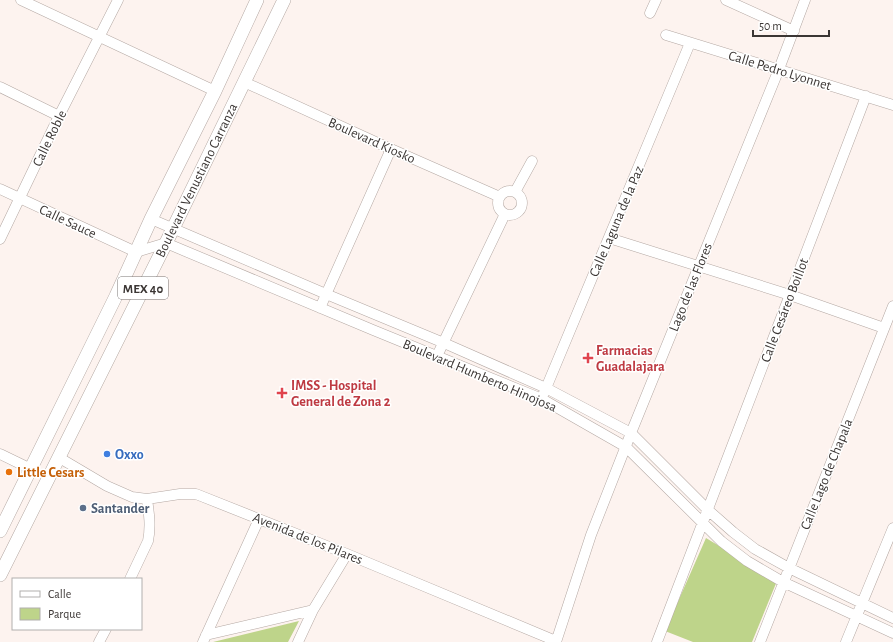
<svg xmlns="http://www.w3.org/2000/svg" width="893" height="642" viewBox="0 0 893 642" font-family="'Alegreya Sans',sans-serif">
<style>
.green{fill:#bed48a}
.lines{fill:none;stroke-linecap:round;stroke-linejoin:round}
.minor-casing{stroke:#b4a8a3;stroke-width:11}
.major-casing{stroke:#b4a8a3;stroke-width:14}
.minor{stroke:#fff;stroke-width:10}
.major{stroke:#fff;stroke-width:13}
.health-dot{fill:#e0444e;stroke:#fff;stroke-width:1.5}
.shop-dot{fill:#3f7fe0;stroke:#fff;stroke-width:1.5}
.food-dot{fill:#e8710a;stroke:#fff;stroke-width:1.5}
.service-dot{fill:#5c6f8a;stroke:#fff;stroke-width:1.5}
.labels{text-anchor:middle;stroke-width:3;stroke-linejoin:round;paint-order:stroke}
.shield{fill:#fff;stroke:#767271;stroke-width:1}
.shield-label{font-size:13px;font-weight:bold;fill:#3b3634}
.street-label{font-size:14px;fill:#3b3634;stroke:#fff}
.health-label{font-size:14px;font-weight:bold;fill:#be3a42;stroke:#fff;text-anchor:start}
.shop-label{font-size:14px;font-weight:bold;fill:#366cbe;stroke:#fff;text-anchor:start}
.food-label{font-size:14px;font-weight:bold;fill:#c56008;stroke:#fff;text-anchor:start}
.service-label{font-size:14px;font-weight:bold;fill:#4e5e75;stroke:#fff;text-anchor:start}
</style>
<rect width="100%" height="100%" fill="#fdf3ef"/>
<path class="green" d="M 706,538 L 777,581 L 752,642 L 693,642 L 665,631 Z
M 299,621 L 288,642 L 213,642 Z"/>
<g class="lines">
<defs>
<path id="minor" d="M 21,0 L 215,91
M 726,0 L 794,31
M 650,13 L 656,0
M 666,35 L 893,105
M 244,82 L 391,149 L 500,197
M 0,87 L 59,116
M 0,189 L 136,252 L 166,243 L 373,330 L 542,399 L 626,447 L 721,541 L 747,561 L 783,582 L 893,633
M498 203a12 12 0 1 1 24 0a12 12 0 1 1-24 0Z
M 515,192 L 532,161
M 151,219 L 326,294 L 444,343 L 546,388 L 631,433 L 708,510 L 733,532 L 755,549 L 789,568 L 893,618
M 609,238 L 790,295 L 884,328
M 0,239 L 59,116 L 118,0
M 320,308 L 391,149
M 437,356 L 505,214
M 544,393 L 690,43
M 0,454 L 31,469
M 58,457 L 107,486 L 132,497 L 147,499 L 180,494 L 196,494 L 347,554 L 556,641
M 130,579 L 148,541 C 151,526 149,513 147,499
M 206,635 L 313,610
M 99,642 L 106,629
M 203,642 L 259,519
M 298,642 L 313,610 L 347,554
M 556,642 L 591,535 L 631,433 L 779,69 L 805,0
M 657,642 L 866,96
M 760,642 L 893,306
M 846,642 L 893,528"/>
<path id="major" d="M 0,531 L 116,296 L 151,219 L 215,91 L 257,0
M 0,575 L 166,243 L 284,0"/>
</defs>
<use href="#minor" class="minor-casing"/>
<use href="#major" class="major-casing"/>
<use href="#minor" class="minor"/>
<use href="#major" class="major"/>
</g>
<g class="health-dot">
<path d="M586 352h4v4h4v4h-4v4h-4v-4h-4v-4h4z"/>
<path d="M280 387h4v4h4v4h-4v4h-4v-4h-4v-4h4z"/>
</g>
<circle class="shop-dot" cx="107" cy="454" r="4"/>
<circle class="food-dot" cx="9" cy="472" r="4"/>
<circle class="service-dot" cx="83" cy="508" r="4"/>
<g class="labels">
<rect class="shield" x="118" y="277" width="50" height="22" rx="3"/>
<g class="shield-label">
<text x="143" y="293">MEX 40</text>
</g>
<g class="street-label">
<text transform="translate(780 70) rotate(17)" y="5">Calle Pedro Lyonnet</text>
<text transform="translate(49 138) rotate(-64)" y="5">Calle Roble</text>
<text transform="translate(372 140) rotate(24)" y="5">Boulevard Kiosko</text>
<text transform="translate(196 180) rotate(-64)" y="5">Boulevard Venustiano Carranza</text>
<text transform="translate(68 221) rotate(25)" y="5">Calle Sauce</text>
<text transform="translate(616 221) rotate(-67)" y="5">Calle Laguna de la Paz</text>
<text transform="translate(690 287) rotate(-68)" y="5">Lago de las Flores</text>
<text transform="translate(784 310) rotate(-69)" y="5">Calle Cesáreo Boillot</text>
<text transform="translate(480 375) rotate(23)" y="5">Boulevard Humberto Hinojosa</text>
<text transform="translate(826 474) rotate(-68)" y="5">Calle Lago de Chapala</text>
<text transform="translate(308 538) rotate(22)" y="5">Avenida de los Pilares</text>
</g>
<g class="health-label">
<text x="596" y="355">Farmacias<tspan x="596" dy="16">Guadalajara</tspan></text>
<text x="291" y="390">IMSS - Hospital<tspan x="291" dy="16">General de Zona 2</tspan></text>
</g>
<g class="shop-label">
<text x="115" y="459">Oxxo</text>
</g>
<g class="food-label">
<text x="17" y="477">Little Cesars</text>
</g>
<g class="service-label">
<text x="91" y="513">Santander</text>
</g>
</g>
<rect x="12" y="578" width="130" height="52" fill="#ffffff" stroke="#b1afae"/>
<rect x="20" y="591" width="20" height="6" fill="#ffffff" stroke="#b1afae"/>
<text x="48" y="598" font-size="12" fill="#3b3634">Calle</text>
<rect x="20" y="608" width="20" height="12" fill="#bed48a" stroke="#b1afae"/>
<text x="48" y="618" font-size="12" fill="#3b3634">Parque</text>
<path d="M753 30v6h76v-6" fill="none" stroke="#3b3634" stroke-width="2"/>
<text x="759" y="30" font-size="12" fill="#3b3634" stroke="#ffffff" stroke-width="3" paint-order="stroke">50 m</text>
</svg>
